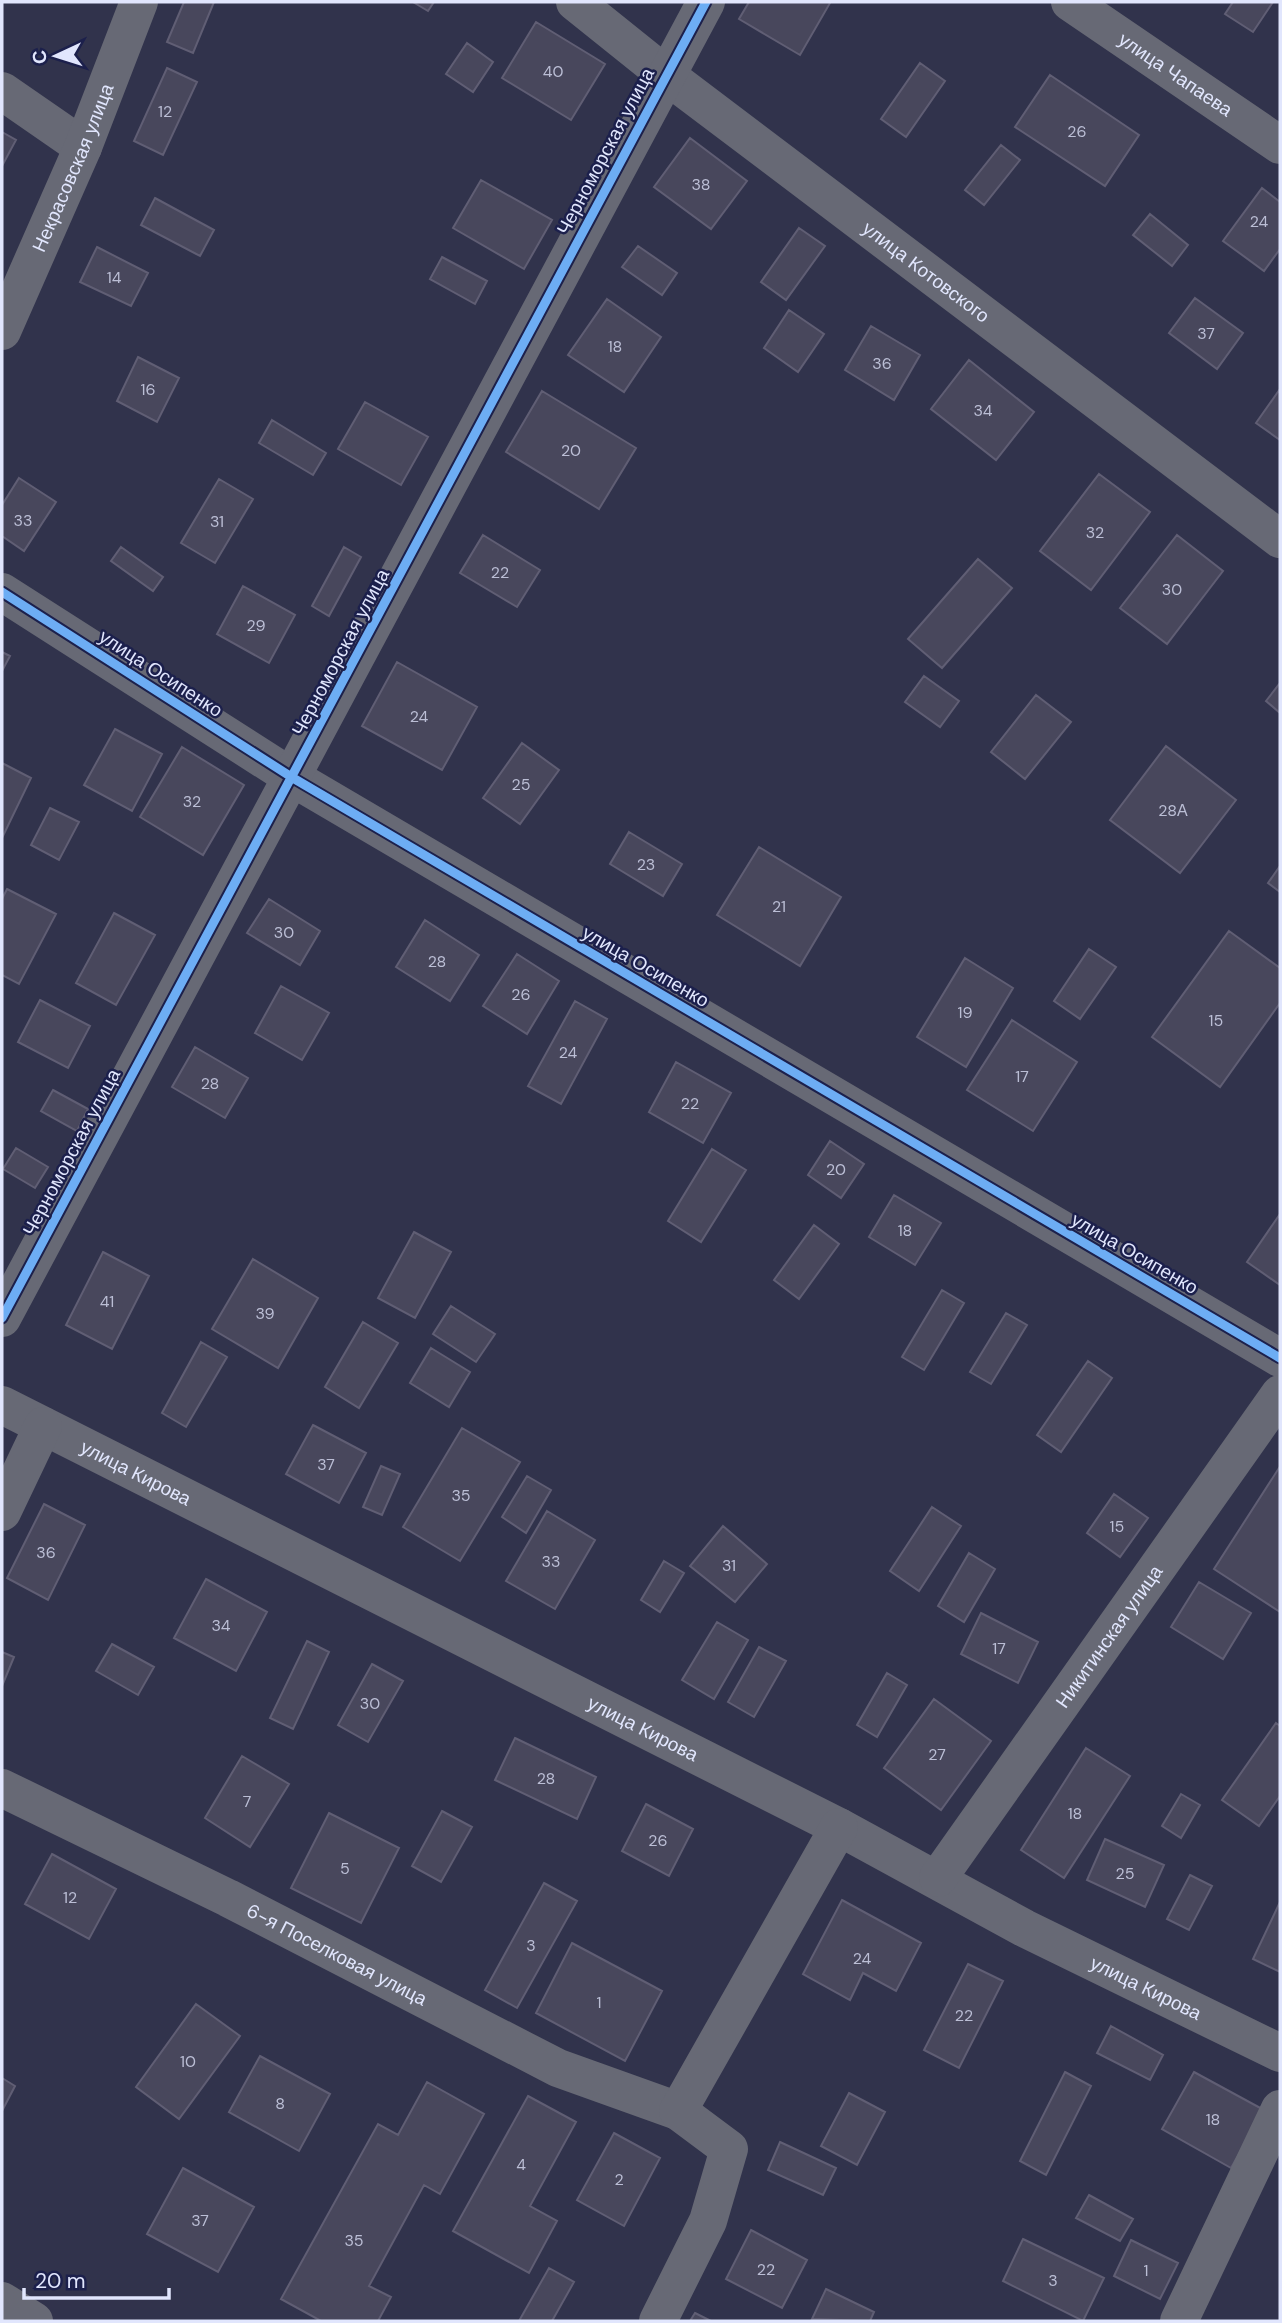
<svg xmlns="http://www.w3.org/2000/svg" width="1282" height="2323" viewBox="0 0 1282 2323" font-family="'DM Sans',sans-serif">
<style>
.building{fill:#48475c;stroke:#605e74;stroke-width:2}
.lines{fill:none;stroke-linecap:round;stroke-linejoin:round}
.minor{stroke:#676975;stroke-width:38}
.cycleway-casing{stroke:#1c204c;stroke-width:13}
.cycleway{stroke:#6dadf4;stroke-width:9}
.labels{text-anchor:middle;stroke-width:5;stroke-linejoin:round;paint-order:stroke}
.number-label{font-size:16px;fill:#bbbed5}
.street-label{font-size:19px;fill:#e1e6fd;stroke:#1c204c}
</style>
<rect width="100%" height="100%" fill="#31334c"/>
<path class="building" d="M 184,2 L 214,2 L 193,53 L 167,42 Z
M 413,2 L 434,2 L 428,11 Z
M 749,2 L 829,2 L 830,3 L 800,55 L 739,19 Z
M 1233,2 L 1273,2 L 1253,32 L 1225,14 Z
M 536,22 L 605,64 L 571,120 L 502,78 Z
M 467,43 L 493,62 L 473,92 L 446,74 Z
M 920,63 L 945,81 L 906,137 L 881,119 Z
M 167,68 L 197,82 L 163,155 L 134,141 Z
M 1050,75 L 1139,135 L 1105,186 L 1015,127 Z
M 2,132 L 16,140 L 2,166 Z
M 690,138 L 747,181 L 711,229 L 654,187 Z
M 1001,145 L 1020,160 L 984,205 L 965,190 Z
M 481,180 L 552,220 L 524,269 L 453,228 Z
M 1262,188 L 1280,202 L 1280,249 L 1264,271 L 1223,241 Z
M 155,198 L 214,230 L 200,256 L 141,225 Z
M 1150,214 L 1188,245 L 1172,266 L 1133,235 Z
M 799,228 L 825,246 L 786,300 L 761,282 Z
M 638,246 L 677,273 L 662,295 L 622,267 Z
M 97,247 L 148,273 L 131,306 L 80,282 Z
M 442,257 L 487,281 L 475,304 L 430,279 Z
M 1195,298 L 1243,333 L 1217,369 L 1169,333 Z
M 607,299 L 661,337 L 624,392 L 568,355 Z
M 789,310 L 824,334 L 798,372 L 764,348 Z
M 871,326 L 920,355 L 894,400 L 845,370 Z
M 138,357 L 179,378 L 157,422 L 117,401 Z
M 969,360 L 1034,412 L 996,460 L 931,409 Z
M 1280,389 L 1280,440 L 1256,423 Z
M 542,391 L 636,448 L 599,509 L 506,452 Z
M 365,402 L 428,437 L 401,485 L 338,449 Z
M 272,420 L 326,453 L 313,475 L 259,443 Z
M 1099,474 L 1150,512 L 1091,590 L 1040,551 Z
M 19,478 L 56,502 L 24,551 L 2,536 L 2,505 Z
M 219,479 L 253,499 L 215,563 L 181,543 Z
M 483,535 L 540,570 L 517,607 L 460,573 Z
M 1177,535 L 1223,571 L 1167,644 L 1120,608 Z
M 121,547 L 163,577 L 153,591 L 111,561 Z
M 344,547 L 361,557 L 329,616 L 312,606 Z
M 978,559 L 1012,588 L 942,668 L 908,639 Z
M 243,586 L 295,615 L 269,663 L 217,634 Z
M 2,652 L 10,656 L 2,671 Z
M 397,662 L 477,707 L 442,770 L 362,726 Z
M 924,676 L 959,701 L 940,727 L 905,702 Z
M 1280,683 L 1280,713 L 1266,701 Z
M 1036,695 L 1071,722 L 1025,779 L 991,752 Z
M 115,729 L 162,754 L 132,811 L 84,785 Z
M 522,743 L 559,770 L 520,824 L 483,798 Z
M 1166,746 L 1236,800 L 1180,873 L 1110,820 Z
M 182,747 L 244,785 L 203,855 L 140,817 Z
M 2,763 L 31,778 L 2,838 Z
M 50,808 L 79,822 L 59,860 L 31,845 Z
M 629,832 L 682,864 L 663,896 L 610,864 Z
M 759,847 L 841,897 L 800,966 L 717,915 Z
M 1280,866 L 1280,892 L 1268,883 Z
M 7,889 L 56,914 L 19,984 L 2,975 L 2,899 Z
M 269,899 L 320,931 L 300,965 L 247,933 Z
M 114,913 L 155,935 L 116,1005 L 76,983 Z
M 425,920 L 479,955 L 450,1001 L 396,967 Z
M 1229,931 L 1280,968 L 1280,1003 L 1220,1087 L 1152,1037 Z
M 1089,949 L 1116,967 L 1080,1019 L 1054,1001 Z
M 517,954 L 559,981 L 527,1034 L 483,1006 Z
M 965,958 L 1013,988 L 966,1067 L 917,1037 Z
M 281,986 L 329,1013 L 302,1060 L 255,1033 Z
M 40,1000 L 90,1026 L 68,1068 L 18,1042 Z
M 575,1001 L 607,1019 L 561,1104 L 528,1086 Z
M 1012,1020 L 1077,1062 L 1033,1131 L 967,1090 Z
M 195,1047 L 248,1078 L 225,1118 L 172,1087 Z
M 676,1062 L 731,1093 L 703,1143 L 649,1112 Z
M 53,1090 L 88,1109 L 77,1131 L 41,1111 Z
M 830,1141 L 864,1164 L 841,1198 L 808,1175 Z
M 16,1148 L 48,1167 L 35,1188 L 3,1169 Z
M 712,1149 L 746,1170 L 701,1242 L 668,1221 Z
M 894,1195 L 941,1223 L 915,1265 L 869,1237 Z
M 1280,1214 L 1280,1285 L 1247,1262 Z
M 814,1225 L 839,1244 L 799,1299 L 774,1280 Z
M 414,1232 L 451,1252 L 415,1318 L 378,1298 Z
M 103,1252 L 149,1276 L 112,1349 L 66,1325 Z
M 253,1259 L 318,1298 L 278,1368 L 212,1329 Z
M 942,1290 L 964,1303 L 924,1370 L 902,1357 Z
M 451,1306 L 495,1334 L 476,1362 L 433,1334 Z
M 1006,1313 L 1027,1325 L 991,1384 L 970,1372 Z
M 363,1322 L 398,1343 L 359,1408 L 325,1387 Z
M 201,1342 L 227,1357 L 186,1427 L 162,1413 Z
M 431,1348 L 470,1372 L 449,1407 L 410,1383 Z
M 1088,1361 L 1112,1378 L 1061,1452 L 1037,1435 Z
M 313,1425 L 366,1453 L 339,1503 L 286,1474 Z
M 462,1428 L 520,1462 L 460,1561 L 403,1527 Z
M 381,1466 L 400,1474 L 382,1515 L 363,1507 Z
M 1279,1468 L 1280,1469 L 1280,1612 L 1214,1569 Z
M 527,1476 L 551,1490 L 526,1533 L 502,1517 Z
M 1114,1494 L 1148,1518 L 1120,1557 L 1087,1533 Z
M 44,1504 L 85,1525 L 48,1600 L 7,1578 Z
M 932,1507 L 961,1526 L 919,1591 L 890,1571 Z
M 547,1511 L 595,1540 L 555,1609 L 506,1581 Z
M 723,1526 L 767,1564 L 735,1602 L 690,1566 Z
M 969,1553 L 995,1569 L 964,1622 L 938,1606 Z
M 664,1561 L 684,1573 L 660,1612 L 641,1600 Z
M 206,1579 L 267,1612 L 236,1671 L 174,1638 Z
M 1199,1582 L 1251,1613 L 1223,1659 L 1171,1627 Z
M 981,1613 L 1038,1642 L 1018,1683 L 961,1654 Z
M 717,1622 L 748,1640 L 714,1699 L 682,1680 Z
M 307,1641 L 329,1652 L 293,1729 L 270,1718 Z
M 112,1644 L 154,1667 L 138,1695 L 96,1671 Z
M 759,1647 L 786,1661 L 754,1717 L 728,1702 Z
M 2,1652 L 14,1657 L 2,1686 Z
M 372,1664 L 403,1681 L 368,1742 L 338,1725 Z
M 887,1673 L 907,1685 L 877,1737 L 857,1725 Z
M 934,1699 L 991,1741 L 941,1810 L 884,1768 Z
M 1276,1723 L 1280,1726 L 1280,1796 L 1259,1826 L 1222,1800 Z
M 515,1738 L 596,1777 L 577,1819 L 495,1780 Z
M 1086,1748 L 1130,1776 L 1064,1878 L 1021,1850 Z
M 242,1756 L 289,1784 L 250,1847 L 205,1818 Z
M 1181,1794 L 1200,1805 L 1181,1838 L 1162,1826 Z
M 646,1804 L 693,1829 L 669,1876 L 622,1851 Z
M 442,1811 L 472,1827 L 441,1882 L 412,1866 Z
M 329,1813 L 399,1848 L 361,1923 L 291,1888 Z
M 1105,1839 L 1164,1865 L 1145,1907 L 1087,1880 Z
M 52,1854 L 116,1889 L 89,1939 L 25,1904 Z
M 1190,1875 L 1212,1886 L 1189,1930 L 1167,1919 Z
M 544,1883 L 577,1901 L 517,2008 L 485,1990 Z
M 842,1900 L 921,1943 L 896,1991 L 863,1973 L 850,2000 L 803,1974 Z
M 1280,1902 L 1280,1972 L 1253,1959 Z
M 572,1943 L 662,1991 L 625,2061 L 536,2013 Z
M 968,1964 L 1003,1981 L 959,2068 L 924,2050 Z
M 196,2004 L 240,2036 L 179,2119 L 136,2087 Z
M 1111,2026 L 1163,2055 L 1150,2080 L 1097,2053 Z
M 260,2056 L 330,2094 L 299,2151 L 229,2112 Z
M 1065,2072 L 1091,2086 L 1046,2175 L 1020,2161 Z
M 1194,2072 L 1264,2110 L 1231,2168 L 1162,2129 Z
M 2,2078 L 15,2086 L 2,2111 Z
M 427,2082 L 484,2114 L 440,2194 L 424,2185 L 369,2286 L 391,2297 L 378,2321 L 321,2321 L 281,2299 L 378,2124 L 398,2135 Z
M 849,2093 L 885,2112 L 857,2165 L 821,2146 Z
M 528,2096 L 576,2122 L 530,2206 L 557,2221 L 529,2273 L 453,2231 Z
M 614,2133 L 660,2158 L 624,2226 L 577,2200 Z
M 780,2142 L 836,2168 L 823,2195 L 768,2170 Z
M 183,2168 L 254,2207 L 218,2272 L 147,2234 Z
M 1089,2195 L 1133,2219 L 1120,2241 L 1076,2218 Z
M 751,2230 L 807,2260 L 782,2308 L 726,2279 Z
M 1023,2239 L 1104,2278 L 1083,2321 L 1003,2281 Z
M 1131,2240 L 1178,2263 L 1160,2299 L 1114,2276 Z
M 549,2268 L 574,2282 L 552,2321 L 519,2321 Z
M 826,2289 L 874,2312 L 870,2321 L 812,2319 Z
M 695,2313 L 711,2321 L 690,2321 Z"/>
<g class="lines">
<g class="minor">
<path id="s1" d="M 575,2 L 666,75 L 1280,539"/>
<path id="s2" d="M 1070,2 L 1280,145"/>
<path d="M 2,91 L 83,147"/>
<path id="s3" d="M 2,331 L 83,147 L 139,2"/>
<path d="M 2,592 L 293,778 L 1280,1358"/>
<path d="M 2,1318 L 706,2"/>
<path id="s4" d="M 2,1405 L 839,1827 L 1024,1928 L 1280,2053"/>
<path d="M 2,1512 L 43,1426"/>
<path id="s5" d="M 2,1788 L 228,1898 L 558,2068 L 678,2111"/>
<path id="s6" d="M 938,1878 L 1280,1394"/>
<path d="M 2,2301 L 34,2321"/>
<path d="M 658,2321 L 708,2221 L 729,2149 L 678,2111 L 839,1827"/>
<path d="M 1179,2321 L 1280,2109"/>
</g>
<defs>
<path id="cycleway" d="M 2,592 L 293,778 L 1280,1358
M 2,1318 L 706,2"/>
</defs>
<use href="#cycleway" class="cycleway-casing"/>
<use href="#cycleway" class="cycleway"/>
</g>
<g class="labels">
<g class="number-label">
<text x="553" y="77">40</text>
<text x="165" y="117">12</text>
<text x="1077" y="137">26</text>
<text x="701" y="190">38</text>
<text x="1259" y="227">24</text>
<text x="114" y="283">14</text>
<text x="1206" y="339">37</text>
<text x="615" y="352">18</text>
<text x="882" y="369">36</text>
<text x="148" y="395">16</text>
<text x="983" y="416">34</text>
<text x="571" y="456">20</text>
<text x="23" y="526">33</text>
<text x="217" y="527">31</text>
<text x="1095" y="538">32</text>
<text x="500" y="578">22</text>
<text x="1172" y="595">30</text>
<text x="256" y="631">29</text>
<text x="419" y="722">24</text>
<text x="521" y="790">25</text>
<text x="192" y="807">32</text>
<text x="1173" y="816">28А</text>
<text x="646" y="870">23</text>
<text x="779" y="912">21</text>
<text x="284" y="938">30</text>
<text x="437" y="967">28</text>
<text x="521" y="1000">26</text>
<text x="965" y="1018">19</text>
<text x="1216" y="1026">15</text>
<text x="568" y="1058">24</text>
<text x="1022" y="1082">17</text>
<text x="210" y="1089">28</text>
<text x="690" y="1109">22</text>
<text x="836" y="1175">20</text>
<text x="905" y="1236">18</text>
<text x="107" y="1307">41</text>
<text x="265" y="1319">39</text>
<text x="326" y="1470">37</text>
<text x="461" y="1501">35</text>
<text x="1117" y="1532">15</text>
<text x="46" y="1558">36</text>
<text x="551" y="1567">33</text>
<text x="729" y="1571">31</text>
<text x="221" y="1631">34</text>
<text x="999" y="1654">17</text>
<text x="370" y="1709">30</text>
<text x="937" y="1760">27</text>
<text x="546" y="1784">28</text>
<text x="247" y="1807">7</text>
<text x="1075" y="1819">18</text>
<text x="658" y="1846">26</text>
<text x="345" y="1874">5</text>
<text x="1125" y="1879">25</text>
<text x="70" y="1903">12</text>
<text x="531" y="1951">3</text>
<text x="862" y="1964">24</text>
<text x="599" y="2008">1</text>
<text x="964" y="2021">22</text>
<text x="188" y="2067">10</text>
<text x="280" y="2109">8</text>
<text x="1213" y="2125">18</text>
<text x="521" y="2170">4</text>
<text x="619" y="2185">2</text>
<text x="200" y="2226">37</text>
<text x="354" y="2246">35</text>
<text x="766" y="2275">22</text>
<text x="1146" y="2276">1</text>
<text x="1053" y="2286">3</text>
</g>
<g class="street-label">
<text dy="7" stroke="none"><textPath href="#s2" startOffset="128">улица Чапаева</textPath></text>
<text transform="translate(605 151) rotate(-62)" y="7">Черноморская улица</text>
<text dy="7" stroke="none"><textPath href="#s3" startOffset="178">Некрасовская улица</textPath></text>
<text dy="7" stroke="none"><textPath href="#s1" startOffset="443">улица Котовского</textPath></text>
<text transform="translate(340 652) rotate(-62)" y="7">Черноморская улица</text>
<text transform="translate(161 673) rotate(33)" y="7">улица Осипенко</text>
<text transform="translate(646 966) rotate(30)" y="7">улица Осипенко</text>
<text transform="translate(71 1152) rotate(-62)" y="7">Черноморская улица</text>
<text transform="translate(1135 1253) rotate(30)" y="7">улица Осипенко</text>
<text dy="7" stroke="none"><textPath href="#s4" startOffset="150">улица Кирова</textPath></text>
<text dy="7" stroke="none"><textPath href="#s6" startOffset="296">Никитинская улица</textPath></text>
<text dy="7" stroke="none"><textPath href="#s4" startOffset="718">улица Кирова</textPath></text>
<text dy="7" stroke="none"><textPath href="#s5" startOffset="374">6-я Поселковая улица</textPath></text>
<text dy="7" stroke="none"><textPath href="#s4" startOffset="1284">улица Кирова</textPath></text>
</g>
</g>
<rect width="1282" height="2323" fill="none" stroke="#e1e6fd" stroke-width="7"/>
<g transform="translate(56 56) rotate(266)" stroke="#1c204c" stroke-width="5" paint-order="stroke">
<path d="M0-5L12 26L0 18L-12 26Z" fill="#e1e6fd"/>
<text y="-10" font-size="19" font-weight="bold" text-anchor="middle" fill="#e1e6fd">С</text>
</g>
<path d="M24 2288v10h145v-10" fill="none" stroke="#e1e6fd" stroke-width="3.5"/>
<text x="35" y="2288" font-size="21" fill="#e1e6fd" stroke="#1c204c" stroke-width="5" paint-order="stroke">20 m</text>
</svg>
